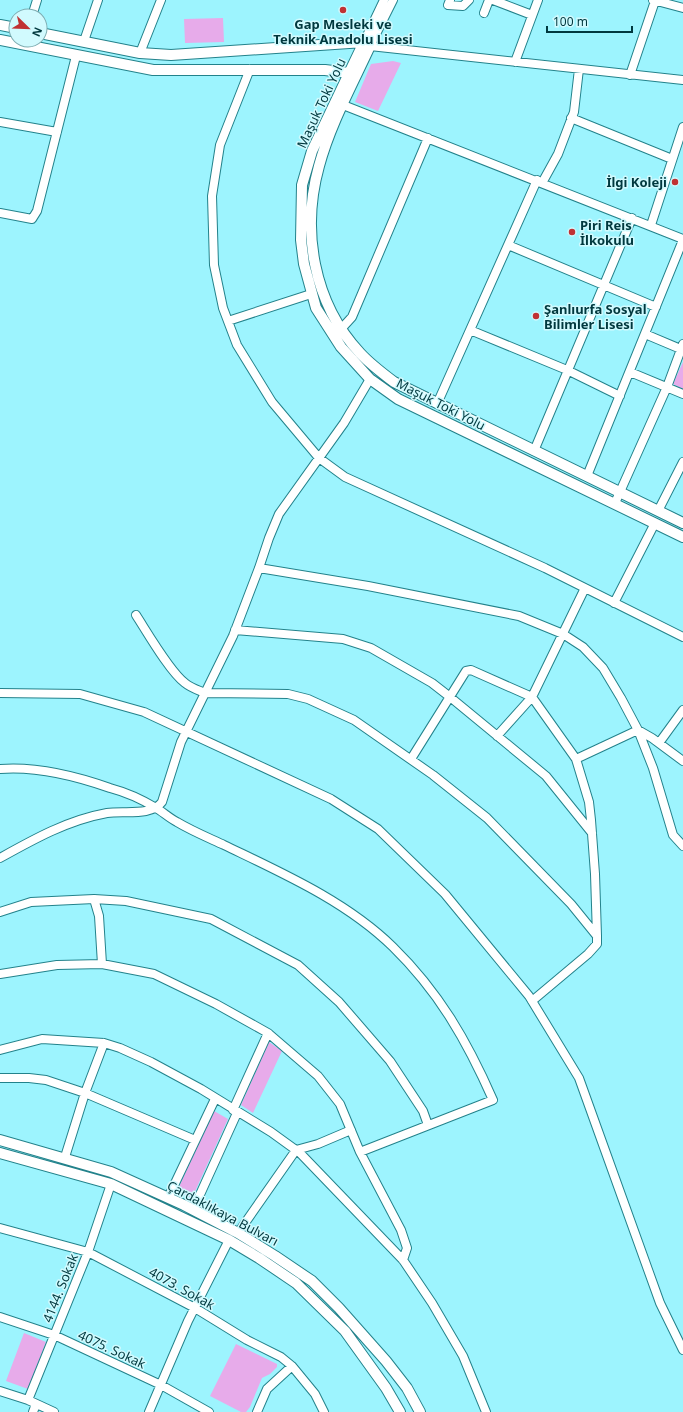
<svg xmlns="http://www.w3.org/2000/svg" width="683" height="1412" viewBox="0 0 683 1412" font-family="'Noto Sans',sans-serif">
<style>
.green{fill:#e7abea}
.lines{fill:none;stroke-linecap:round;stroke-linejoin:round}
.minor-casing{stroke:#23828b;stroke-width:10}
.major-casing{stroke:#23828b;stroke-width:12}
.minor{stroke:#fff;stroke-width:8}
.major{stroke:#fff;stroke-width:10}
.poi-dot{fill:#c03133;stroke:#d1fafe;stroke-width:1.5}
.labels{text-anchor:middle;stroke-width:3;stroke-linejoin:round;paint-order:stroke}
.poi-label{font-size:13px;font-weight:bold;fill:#00383e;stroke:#d1fafe;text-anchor:start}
.street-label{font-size:13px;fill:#00383e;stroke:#d1fafe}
</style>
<rect width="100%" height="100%" fill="#9df4fe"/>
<path class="green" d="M 223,18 L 224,42 L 185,43 L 184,19 Z
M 393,61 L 401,63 L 378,111 L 355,102 L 371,64 Z
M 683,362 L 683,389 L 673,384 Z
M 269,1042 L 282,1051 L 253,1113 L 241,1105 Z
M 214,1111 L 228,1119 L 192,1198 L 177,1191 Z
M 24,1333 L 46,1342 L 28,1389 L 6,1381 Z
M 236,1344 L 277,1364 L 277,1367 L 270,1374 L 262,1378 L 250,1407 L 246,1412 L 241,1412 L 210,1396 Z"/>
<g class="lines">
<defs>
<path id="minor" d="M 393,0 L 370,46 L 683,80
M 450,0 L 448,5 L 463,6 L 469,0
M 493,0 L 532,15
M 653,0 L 683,8
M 484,13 L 489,0
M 32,16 L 37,0
M 84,41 L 98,0
M 364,42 L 384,0
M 140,53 L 161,0
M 515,62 L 538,0
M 250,69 L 220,145 L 212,196 L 214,265 L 223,308 L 237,345 L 272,402 L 319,458 L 345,477 L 545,568 L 683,637
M 630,75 L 655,1
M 338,103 L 683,239
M 571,118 L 672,159
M 0,122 L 57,132
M 542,183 L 558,154 L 574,112 L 579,69
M 0,213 L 32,219 L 37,211 L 76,56
M 651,225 L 683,127
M 508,245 L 656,307
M 228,321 L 311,294
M 341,329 L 352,317 L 428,138
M 470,330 L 567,370 L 620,396
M 645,334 L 683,350
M 630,372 L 683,394
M 437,404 L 537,180
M 534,451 L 632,218
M 587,476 L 683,240
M 615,503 L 667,387 L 683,344
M 658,511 L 683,462
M 259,568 L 368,586 L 519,616 L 563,634 L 583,647 L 603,668 L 621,698 L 638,730 L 653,768 L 673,835 L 683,846
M 614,603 L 655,523
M 136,615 C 147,632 170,672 185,683 C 191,688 198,690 205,693 L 288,694 L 308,699 L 354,720 L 433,775 L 487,818 L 571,904 L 597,936 L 597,944 L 588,954 L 532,1001
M 235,630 L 343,639 L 371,648 L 432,683 L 450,697 L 546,776 L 592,833
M 0,693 L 80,694 L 144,712 L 331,799 L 378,829 L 445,894 L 529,996 L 579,1078 L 660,1303 L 683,1350
M 497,736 L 532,697 L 585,588
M 659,743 L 683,710
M 411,759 L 466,671 L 471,670 L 532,697 L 576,759 L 589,802 L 591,820 L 595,874 L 597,936
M 576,759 L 638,730 L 652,738 L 683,761
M 0,769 C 37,766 76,776 110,788 C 125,792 143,800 156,808 C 163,812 169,818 177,822 C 192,831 209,838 224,845 C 282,873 346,901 393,947 C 439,992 467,1041 493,1100 L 360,1152
M 0,858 C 34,839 68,820 107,813 C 123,810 151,817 162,802 L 181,742 L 233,636 L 259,568 L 269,538 L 279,514 L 344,423 L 370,379
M 94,899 L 99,916 L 102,964
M 0,912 L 31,902 L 94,899 L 126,901 L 211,919 L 298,965 L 339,1002 L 390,1061 L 423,1111 L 428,1125
M 0,974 L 57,965 L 102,964 L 154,974 L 216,1004 L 268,1033 L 318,1076 L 340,1104 L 360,1152 L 401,1230 L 407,1248 L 403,1260
M 0,1050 L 42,1039 L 104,1043 L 120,1048 L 151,1062 L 201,1089 L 271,1132 L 300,1153 L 403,1260 L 432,1303 L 463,1356 L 486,1412
M 0,1078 L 29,1078 L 46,1080 L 85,1093 L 195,1140
M 233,1110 L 268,1033
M 65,1157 L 85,1093 L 104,1043
M 168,1198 L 215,1099
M 193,1210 L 237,1113
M 0,1228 L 88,1252 L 195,1308 L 247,1340 L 281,1357 L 292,1366 L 315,1394 L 324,1412
M 238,1233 L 296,1150 L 318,1144 L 351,1130
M 0,1317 L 54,1335 L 161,1385 L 209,1412
M 0,1391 L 28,1400 L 54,1412
M 28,1400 L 88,1252 L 111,1184
M 33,1412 L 36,1404
M 149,1412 L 188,1321 L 229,1240
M 257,1412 L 267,1389 L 292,1366"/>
<path id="major" d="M 0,25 L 16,28
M 40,33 L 140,53 L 171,55 L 364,42
M 0,40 L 153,70 L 325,70 L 349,73 L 355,71
M 364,42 L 312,151 L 302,185 L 301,240 L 304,264 L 316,308 L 341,347 L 370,379 L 398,399 L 683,537
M 364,42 L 370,46 C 352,85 330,125 319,166 C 301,230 313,303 360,353 C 370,364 382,373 394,382 L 683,523
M 0,1140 L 111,1172 L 184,1205 L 238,1233 L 275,1256 L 312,1281 L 339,1308 L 386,1361 L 407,1388 L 420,1412
M 0,1153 L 111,1184 L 229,1240 L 259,1258 L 296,1283 L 345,1331 L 386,1388 L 400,1412"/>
</defs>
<use href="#minor" class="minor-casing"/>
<use href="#major" class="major-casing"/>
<use href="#minor" class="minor"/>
<use href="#major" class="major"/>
</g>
<g class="poi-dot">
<circle cx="343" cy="10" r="4"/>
<circle cx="675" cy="182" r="4"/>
<circle cx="572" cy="232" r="4"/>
<circle cx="536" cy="316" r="4"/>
</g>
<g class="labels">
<g class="poi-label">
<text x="343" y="29" text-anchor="middle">Gap Mesleki ve<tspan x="343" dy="15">Teknik Anadolu Lisesi</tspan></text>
<text x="667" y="187" text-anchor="end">İlgi Koleji</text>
<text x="580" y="230">Piri Reis<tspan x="580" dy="15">İlkokulu</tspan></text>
<text x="544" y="314">Şanlıurfa Sosyal<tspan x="544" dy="15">Bilimler Lisesi</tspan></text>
</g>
<g class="street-label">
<text transform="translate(321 103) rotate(-65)" y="5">Maşuk Toki Yolu</text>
<text transform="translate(441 404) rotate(27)" y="5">Maşuk Toki Yolu</text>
<text transform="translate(223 1213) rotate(28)" y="5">Çardaklıkaya Bulvarı</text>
<text transform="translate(60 1288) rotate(-68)" y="5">4144. Sokak</text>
<text transform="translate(182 1288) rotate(29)" y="5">4073. Sokak</text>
<text transform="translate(112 1349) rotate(25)" y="5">4075. Sokak</text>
</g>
</g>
<g transform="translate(28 28) rotate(113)"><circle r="19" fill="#d1fafe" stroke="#7dacb1"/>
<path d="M0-3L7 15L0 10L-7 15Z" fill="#c03133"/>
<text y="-6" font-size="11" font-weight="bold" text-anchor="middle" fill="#00383e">N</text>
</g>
<path d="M547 26v6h85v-6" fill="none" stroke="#00383e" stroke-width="2"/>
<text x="553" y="26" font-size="12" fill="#00383e" stroke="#d1fafe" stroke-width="3" paint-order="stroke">100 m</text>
</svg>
